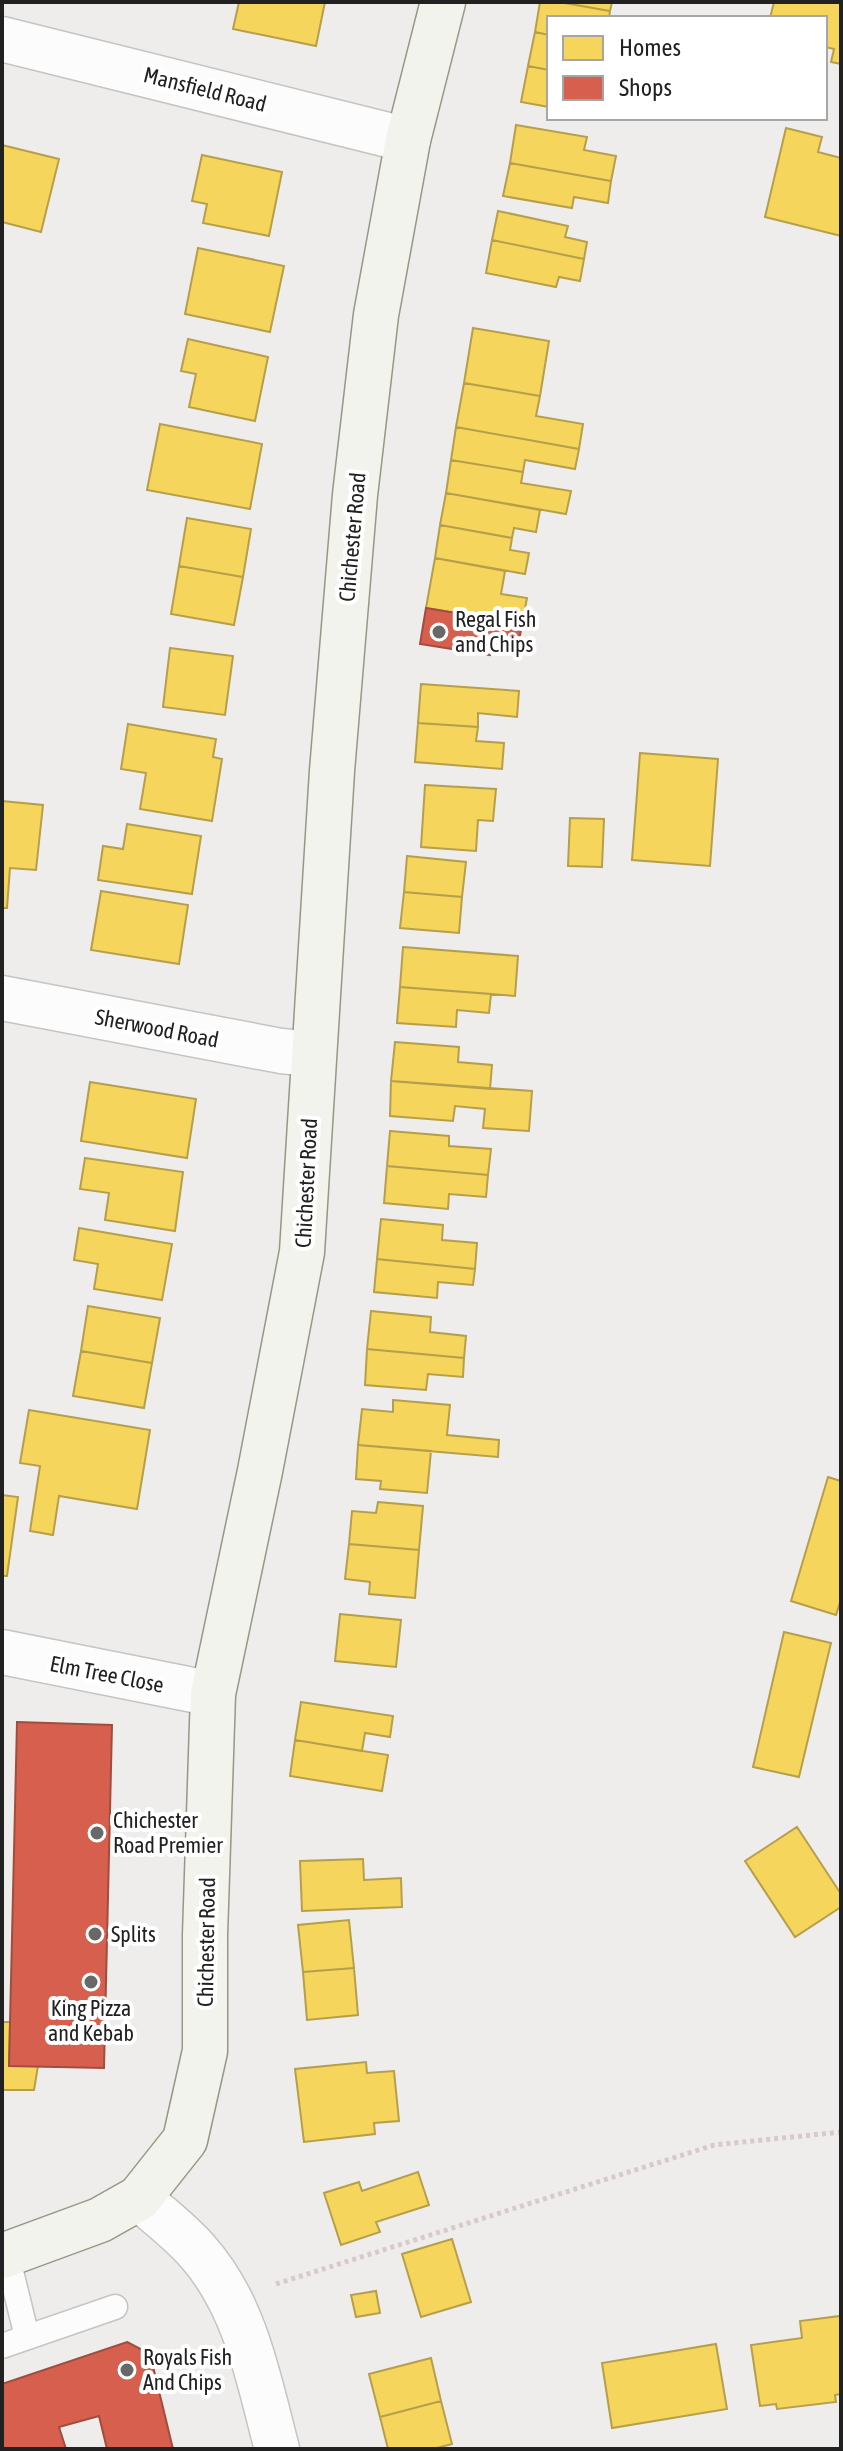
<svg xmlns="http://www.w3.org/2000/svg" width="843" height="2451" viewBox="0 0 843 2451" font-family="'Asap Condensed',sans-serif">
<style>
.homes{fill:#f6d55c;stroke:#b69f4a;stroke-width:2}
.shops{fill:#d6604d;stroke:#a04d40;stroke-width:2}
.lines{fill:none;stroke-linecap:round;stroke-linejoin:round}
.service-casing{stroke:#c5c4c3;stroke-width:27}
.minor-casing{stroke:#c5c4c3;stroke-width:47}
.tertiary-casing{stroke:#c5c4c3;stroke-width:47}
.secondary-casing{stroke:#969784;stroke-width:47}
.path{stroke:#d6cbca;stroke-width:5;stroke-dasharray:4 4;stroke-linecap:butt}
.service{stroke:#fdfcfc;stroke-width:24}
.minor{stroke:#fdfcfc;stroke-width:44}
.tertiary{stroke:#fdfcfc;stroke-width:44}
.secondary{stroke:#f3f3ed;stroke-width:44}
.poi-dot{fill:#696868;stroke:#fff;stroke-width:3}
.labels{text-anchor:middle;stroke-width:8;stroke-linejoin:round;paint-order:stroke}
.street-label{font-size:22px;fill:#212121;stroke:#fff}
.poi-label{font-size:22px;fill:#212121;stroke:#fff;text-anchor:start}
</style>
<rect width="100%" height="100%" fill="#efedeb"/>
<path class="homes" d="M 239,2 L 325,2 L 316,46 L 233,29 Z
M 540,2 L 559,2 L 610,11 L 609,18 L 549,18 L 549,35 L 535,32 Z
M 559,2 L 612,2 L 610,11 Z
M 774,2 L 841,2 L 841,64 L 831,62 L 834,49 L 825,47 L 825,18 L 770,18 Z
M 535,32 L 549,35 L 549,70 L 528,66 Z
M 528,66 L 549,70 L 549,107 L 521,102 Z
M 516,125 L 587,137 L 584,150 L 616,156 L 611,181 L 510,163 Z
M 786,128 L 822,137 L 818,152 L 841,158 L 841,236 L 765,217 Z
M 2,145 L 59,159 L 41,232 L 2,222 Z
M 202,155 L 282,172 L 269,236 L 203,223 L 207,204 L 192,201 Z
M 510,163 L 611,181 L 608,203 L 574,197 L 572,208 L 503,196 Z
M 498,211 L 568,226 L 565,237 L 587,242 L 584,259 L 492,240 Z
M 492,240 L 584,259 L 580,281 L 559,277 L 556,287 L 486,273 Z
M 198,248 L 284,266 L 270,332 L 185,314 Z
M 473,328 L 549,341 L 540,396 L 464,383 Z
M 188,339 L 268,357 L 255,421 L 189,407 L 196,374 L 181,371 Z
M 464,383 L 540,396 L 536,416 L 583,424 L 579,449 L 456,427 Z
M 160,424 L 262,444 L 250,509 L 147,490 Z
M 456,427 L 579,449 L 575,469 L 525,460 L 523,472 L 451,460 Z
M 451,460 L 523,472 L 521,483 L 571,491 L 566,514 L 446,493 Z
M 446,493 L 540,510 L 536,532 L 514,528 L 512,538 L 440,525 Z
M 187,518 L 251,529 L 243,577 L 179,566 Z
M 440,525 L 512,538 L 510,550 L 529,553 L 525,574 L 435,558 Z
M 435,558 L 505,571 L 501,594 L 527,598 L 522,624 L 426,608 Z
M 179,566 L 243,577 L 234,625 L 171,614 Z
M 170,648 L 233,656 L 225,715 L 163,707 Z
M 421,684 L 519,691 L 517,717 L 478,713 L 478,727 L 418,723 Z
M 418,723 L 478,727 L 476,741 L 504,743 L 502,769 L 415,762 Z
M 128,724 L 216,739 L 213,757 L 222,759 L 212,821 L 140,809 L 146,773 L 121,769 Z
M 640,753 L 718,759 L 710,866 L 632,860 Z
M 425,785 L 496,789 L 493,821 L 478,820 L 476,851 L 421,847 Z
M 2,801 L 43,805 L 36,870 L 10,868 L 7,908 L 2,908 Z
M 570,818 L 604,819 L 602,867 L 568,866 Z
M 127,824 L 201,836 L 192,894 L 98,880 L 103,846 L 123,849 Z
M 407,856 L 466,862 L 462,897 L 404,892 Z
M 101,891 L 188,905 L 179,964 L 91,950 Z
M 404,892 L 462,897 L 459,933 L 400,928 Z
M 403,947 L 518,956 L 515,996 L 400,987 Z
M 400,987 L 491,994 L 489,1013 L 457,1010 L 456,1027 L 397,1023 Z
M 395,1042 L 459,1047 L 458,1062 L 492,1065 L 490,1089 L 391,1081 Z
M 391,1081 L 532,1091 L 529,1131 L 483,1128 L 485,1109 L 455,1106 L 453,1121 L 390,1116 Z
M 90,1082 L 196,1099 L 187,1158 L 81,1141 Z
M 390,1131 L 449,1136 L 449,1146 L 491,1149 L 488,1175 L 387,1166 Z
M 85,1158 L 183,1172 L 175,1231 L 105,1220 L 109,1193 L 80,1189 Z
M 387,1166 L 488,1175 L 486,1197 L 449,1194 L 448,1209 L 384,1203 Z
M 381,1219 L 443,1225 L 442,1240 L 477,1243 L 475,1269 L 377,1259 Z
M 79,1228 L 172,1244 L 162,1300 L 94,1289 L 98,1264 L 74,1260 Z
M 377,1259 L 475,1269 L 473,1285 L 438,1282 L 437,1298 L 374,1292 Z
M 88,1306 L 160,1318 L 152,1363 L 81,1351 Z
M 371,1311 L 431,1317 L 430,1332 L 466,1336 L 464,1358 L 367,1349 Z
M 367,1349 L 464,1358 L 463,1377 L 428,1374 L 426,1390 L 365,1385 Z
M 81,1351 L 152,1363 L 144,1408 L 73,1396 Z
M 393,1400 L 450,1405 L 447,1435 L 499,1440 L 498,1457 L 358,1445 L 362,1409 L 393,1412 Z
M 29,1410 L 150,1430 L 137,1509 L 59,1496 L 53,1535 L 30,1531 L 40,1466 L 20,1463 Z
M 358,1445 L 431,1451 L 427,1493 L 380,1489 L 381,1481 L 356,1479 Z
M 828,1477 L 841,1481 L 841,1599 L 836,1615 L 791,1601 Z
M 2,1495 L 18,1497 L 7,1576 L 2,1576 Z
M 378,1502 L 423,1506 L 419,1550 L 349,1544 L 352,1511 L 376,1513 Z
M 349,1544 L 419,1550 L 415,1598 L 369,1594 L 370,1582 L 345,1579 Z
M 340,1614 L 401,1620 L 396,1667 L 335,1661 Z
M 784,1632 L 831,1643 L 799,1777 L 753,1767 Z
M 301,1702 L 393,1716 L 390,1737 L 365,1733 L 362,1751 L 295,1740 Z
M 295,1740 L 388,1755 L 382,1791 L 290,1776 Z
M 797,1827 L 841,1894 L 841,1907 L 795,1937 L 745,1861 Z
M 363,1859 L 364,1880 L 401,1878 L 402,1907 L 302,1911 L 300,1861 Z
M 349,1920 L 354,1968 L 303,1972 L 298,1925 Z
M 354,1968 L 358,2015 L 307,2020 L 303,1972 Z
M 2,2022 L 10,2022 L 9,2066 L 38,2066 L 34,2090 L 2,2090 Z
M 366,2062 L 367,2073 L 394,2071 L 399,2121 L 374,2123 L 375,2134 L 304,2142 L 295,2069 Z
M 418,2172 L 429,2205 L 376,2222 L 380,2232 L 341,2245 L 324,2193 L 359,2182 L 362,2191 Z
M 452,2239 L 471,2302 L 421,2317 L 402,2254 Z
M 376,2291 L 380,2313 L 356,2317 L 351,2295 Z
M 840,2316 L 841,2394 L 835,2395 L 836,2402 L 777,2409 L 776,2404 L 760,2406 L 751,2345 L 802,2338 L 800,2321 Z
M 716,2344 L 727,2409 L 612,2428 L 602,2363 Z
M 431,2358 L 441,2401 L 380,2417 L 369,2374 Z
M 441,2401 L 452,2444 L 433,2449 L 388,2449 L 380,2417 Z"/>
<path class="shops" d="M 426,608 L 522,624 L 519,641 L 493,637 L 490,655 L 420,644 Z
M 17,1722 L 112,1725 L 104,2068 L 9,2066 Z
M 127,2342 L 150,2354 L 173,2449 L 107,2449 L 99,2416 L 59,2427 L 66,2449 L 2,2449 L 2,2384 Z"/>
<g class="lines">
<defs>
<path id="service" d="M 7,2255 L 27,2337
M 2,2346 L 115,2307"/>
<path id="minor" d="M 2,39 L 408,140
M 2,998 L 281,1051 L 313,1054
M 2,1652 L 213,1694"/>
<path id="tertiary" d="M 139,2198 C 159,2216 181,2232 198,2252 C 246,2306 259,2381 277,2449"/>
<path id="secondary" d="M 2,2256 L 100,2220 L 139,2198 L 185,2140 L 205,2051 L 205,1935 L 213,1694 L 260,1471 L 302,1252 L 332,771 L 355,495 L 376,315 L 408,140 L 443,2"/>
</defs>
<use href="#service" class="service-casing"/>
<use href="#minor" class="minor-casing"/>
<use href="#tertiary" class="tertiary-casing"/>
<use href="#secondary" class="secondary-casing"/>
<path class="path" d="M 276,2284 L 714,2145 L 841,2132"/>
<use href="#service" class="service"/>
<use href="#minor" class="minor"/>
<use href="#tertiary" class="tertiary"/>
<use href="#secondary" class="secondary"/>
</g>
<g class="poi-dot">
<circle cx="439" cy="632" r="8"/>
<circle cx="97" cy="1833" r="8"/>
<circle cx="95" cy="1934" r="8"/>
<circle cx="91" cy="1982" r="8"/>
<circle cx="127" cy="2370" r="8"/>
</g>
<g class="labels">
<g class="street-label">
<text transform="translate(205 89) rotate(14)" y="8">Mansfield Road</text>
<text transform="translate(352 537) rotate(-85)" y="8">Chichester Road</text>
<text transform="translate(157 1028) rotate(11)" y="8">Sherwood Road</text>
<text transform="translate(306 1183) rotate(-87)" y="8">Chichester Road</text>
<text transform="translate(107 1674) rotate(11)" y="8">Elm Tree Close</text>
<text transform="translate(206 1942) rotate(-89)" y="8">Chichester Road</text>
</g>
<g class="poi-label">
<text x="455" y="627">Regal Fish<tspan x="455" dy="25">and Chips</tspan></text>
<text x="113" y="1828">Chichester<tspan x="113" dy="25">Road Premier</tspan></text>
<text x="111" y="1942">Splits</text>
<text x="91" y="2016" text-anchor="middle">King Pizza<tspan x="91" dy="25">and Kebab</tspan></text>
<text x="143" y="2365">Royals Fish<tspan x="143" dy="25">And Chips</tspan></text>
</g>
</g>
<rect width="843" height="2451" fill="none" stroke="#212121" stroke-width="8"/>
<rect x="547" y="16" width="280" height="104" fill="#ffffff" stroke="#a6a6a6" stroke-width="2"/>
<rect x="563" y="36" width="40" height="24" fill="#f6d55c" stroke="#a6a6a6" stroke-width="2"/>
<text x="619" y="56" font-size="24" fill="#212121">Homes</text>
<rect x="563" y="76" width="40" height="24" fill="#d6604d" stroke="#a6a6a6" stroke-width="2"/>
<text x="619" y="96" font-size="24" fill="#212121">Shops</text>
</svg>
